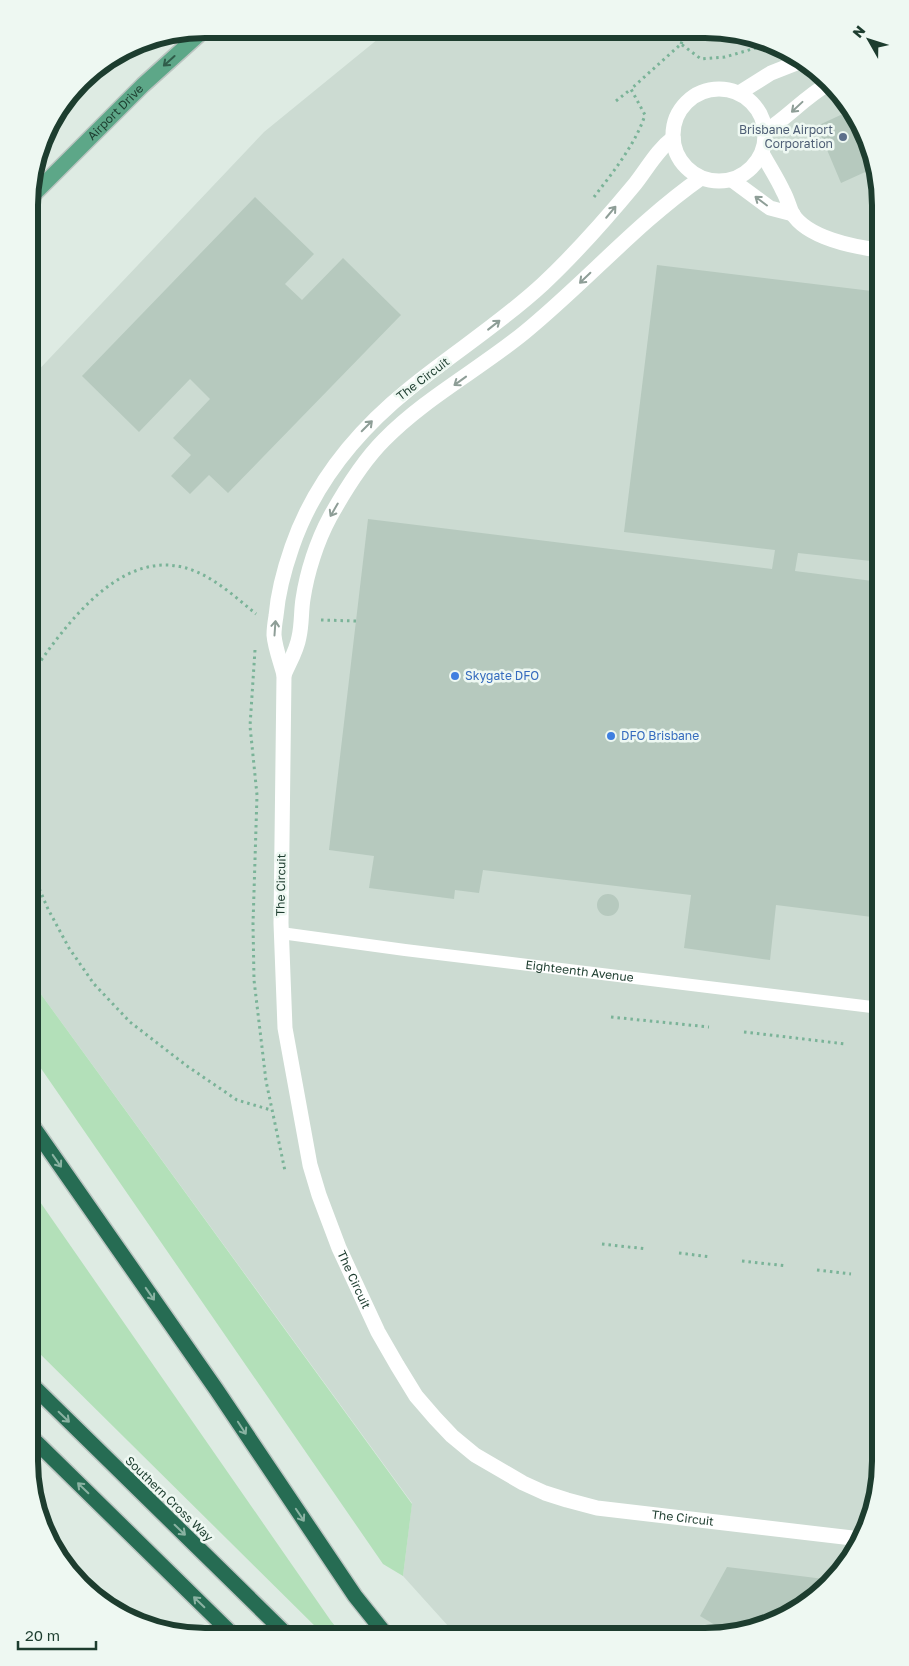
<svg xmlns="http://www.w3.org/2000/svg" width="909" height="1666" viewBox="0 0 909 1666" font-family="'Golos Text',sans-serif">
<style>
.built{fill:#ccdbd2}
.green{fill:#b3e0b9}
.building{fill:#b6c9be}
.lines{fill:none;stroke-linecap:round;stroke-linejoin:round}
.primary-casing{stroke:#bbc5c1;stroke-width:18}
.highway-casing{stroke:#bbc5c1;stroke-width:18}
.path{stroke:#7ab398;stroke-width:3;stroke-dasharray:2.5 4;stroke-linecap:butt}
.lane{stroke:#fff;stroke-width:12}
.street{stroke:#fff;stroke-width:15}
.primary{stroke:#5da788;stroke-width:15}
.highway{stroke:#266c53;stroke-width:15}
.oneway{stroke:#305d4a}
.oneway2{stroke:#8e9e97}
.oneway3{stroke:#8ab2a2}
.service-dot{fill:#5c6f8a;stroke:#eef8f2;stroke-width:2}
.shop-dot{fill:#3f7fe0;stroke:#eef8f2;stroke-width:2}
.labels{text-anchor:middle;stroke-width:5;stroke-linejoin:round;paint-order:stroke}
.street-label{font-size:12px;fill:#1d3d2f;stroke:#eef8f2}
.service-label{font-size:12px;fill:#4e5e75;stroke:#eef8f2;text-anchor:end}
.shop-label{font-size:12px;fill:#366cbe;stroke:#eef8f2;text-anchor:start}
.rim{fill:none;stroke:#1d3d2f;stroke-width:6}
</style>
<rect width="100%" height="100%" fill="#deebe3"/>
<path class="built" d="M 389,30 L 739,32 L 820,72 L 871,148 L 880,204 L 880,1473 L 867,1529 L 844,1569 L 802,1608 L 761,1628 L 705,1637 L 458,1637 L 403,1576 L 412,1503 L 35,986 L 29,974 L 30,379 L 264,132 Z"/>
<path class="green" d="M 29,974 L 35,986 L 412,1504 L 403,1576 L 383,1564 L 29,1051 Z
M 29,1186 L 331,1621 L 343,1636 L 325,1636 L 29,1343 Z"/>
<path class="building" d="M 847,112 L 871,148 L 874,168 L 841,183 L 817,126 Z
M 255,197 L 314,254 L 285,284 L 302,300 L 343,258 L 401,315 L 228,493 L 209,475 L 190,494 L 171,476 L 191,455 L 173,438 L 210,399 L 190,379 L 139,432 L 82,376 Z
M 879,207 L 880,207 L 880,224 L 877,223 Z
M 657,265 L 880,292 L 880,562 L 798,553 L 795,571 L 880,582 L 880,918 L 776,905 L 770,960 L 684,948 L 691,895 L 483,870 L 479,893 L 455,890 L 454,899 L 369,888 L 374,856 L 329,850 L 368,519 L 772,569 L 775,550 L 624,532 Z
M597 905a11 11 0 1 1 22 0a11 11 0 1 1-22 0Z
M 727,1567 L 832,1580 L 802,1608 L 761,1628 L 716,1635 L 720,1628 L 700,1616 Z"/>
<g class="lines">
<defs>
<g id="primary">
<path id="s3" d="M 30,198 L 143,85 L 205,29"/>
</g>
<path id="highway" d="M 29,1121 L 216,1389 L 355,1596 L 387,1636
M 29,1382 L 288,1636
M 29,1435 L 234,1636"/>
</defs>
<use href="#primary" class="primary-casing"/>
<use href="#highway" class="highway-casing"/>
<path class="path" d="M 681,44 L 686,32
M 616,101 L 631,89
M 594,197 C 613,172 635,145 645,115 L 631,89 L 681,44 L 701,59 L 725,57 L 766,45
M 321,620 L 356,621
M 255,650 L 250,726 L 257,795 L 253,924 L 254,980 L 266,1081 L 285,1171
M 30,676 C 65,626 124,540 197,572 C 218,581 238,599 256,614
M 29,865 L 48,909 L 69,948 L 94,984 L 130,1022 L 187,1066 L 237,1100 L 271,1110
M 611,1017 L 709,1027
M 744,1032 L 846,1044
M 602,1244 L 647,1249
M 679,1253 L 711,1257
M 742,1261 L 787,1266
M 817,1270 L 851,1274
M 879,1277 L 880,1277"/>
<path class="lane" id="s1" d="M 281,933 L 405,950 L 880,1008"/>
<g class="street">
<circle cx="719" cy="135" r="46"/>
<path d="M 739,93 L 771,73 L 799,62"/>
<path d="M 766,131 C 788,117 805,97 828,84"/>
<path id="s2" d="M 673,138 C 657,150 647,169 635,184 C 606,219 576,253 543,284 C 501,323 453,353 409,389 C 357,431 314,483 292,547 C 284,570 278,592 276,616 C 275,622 274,629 274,635 C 275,648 281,663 284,675 L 281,923 L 285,1028 L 310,1165 L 319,1195 L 339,1248 L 378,1332 L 397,1365 L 416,1396 L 435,1418 L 452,1436 L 475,1455 L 523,1483 L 545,1493 L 567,1500 L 597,1508 L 861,1539"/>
<path d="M 762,153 C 769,166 777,178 783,191 C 787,198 789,206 792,213 C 807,238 854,247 880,250"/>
<path d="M 732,180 L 770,208 L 793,214"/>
<path d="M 284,675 C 289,663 297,650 299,637 C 302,624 301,611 303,599 C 307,572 317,541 330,517 C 345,490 362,462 384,440 C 425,398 480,369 525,332 C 586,282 637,223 701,178"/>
</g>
<use href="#primary" class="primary"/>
<use href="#highway" class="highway"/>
</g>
<defs><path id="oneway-shaft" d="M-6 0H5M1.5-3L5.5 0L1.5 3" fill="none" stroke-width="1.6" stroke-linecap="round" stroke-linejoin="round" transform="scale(1.25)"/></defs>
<use class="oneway" href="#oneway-shaft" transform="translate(169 61) rotate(138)"/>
<g class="oneway2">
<use href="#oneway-shaft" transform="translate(797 107) rotate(137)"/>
<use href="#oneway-shaft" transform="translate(761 201) rotate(-143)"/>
<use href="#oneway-shaft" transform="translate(611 212) rotate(-50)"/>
<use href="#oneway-shaft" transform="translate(585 278) rotate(136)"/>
<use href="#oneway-shaft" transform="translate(494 325) rotate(-38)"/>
<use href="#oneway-shaft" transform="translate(460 381) rotate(144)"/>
<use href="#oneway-shaft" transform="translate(367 426) rotate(-45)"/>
<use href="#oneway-shaft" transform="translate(334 510) rotate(120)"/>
<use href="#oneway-shaft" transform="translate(275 628) rotate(-86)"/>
</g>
<g class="oneway3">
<use href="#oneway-shaft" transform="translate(57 1161) rotate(55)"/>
<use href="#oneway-shaft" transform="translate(150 1294) rotate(55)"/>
<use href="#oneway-shaft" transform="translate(64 1417) rotate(44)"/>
<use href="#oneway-shaft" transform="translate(242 1428) rotate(57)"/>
<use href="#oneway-shaft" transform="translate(83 1488) rotate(-136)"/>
<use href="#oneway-shaft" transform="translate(300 1515) rotate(56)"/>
<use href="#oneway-shaft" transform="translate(180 1530) rotate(44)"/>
<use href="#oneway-shaft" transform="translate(199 1602) rotate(-136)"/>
</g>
<circle class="service-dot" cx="843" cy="137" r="5"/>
<g class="shop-dot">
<circle cx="455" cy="676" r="5"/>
<circle cx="611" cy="736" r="5"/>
</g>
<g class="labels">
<g class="street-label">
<text dy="4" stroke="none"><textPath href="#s3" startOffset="121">Airport Drive</textPath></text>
<text transform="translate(423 379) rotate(-37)" y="4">The Circuit</text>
<text transform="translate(281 885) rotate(-89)" y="4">The Circuit</text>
<text dy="4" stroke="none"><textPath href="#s1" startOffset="301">Eighteenth Avenue</textPath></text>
<text dy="4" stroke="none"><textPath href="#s2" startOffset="1312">The Circuit</textPath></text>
<text transform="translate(169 1499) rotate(44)" y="4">Southern Cross Way</text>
<text dy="4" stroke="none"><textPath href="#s2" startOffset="1748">The Circuit</textPath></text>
</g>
<g class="service-label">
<text x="833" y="134">Brisbane Airport<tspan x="833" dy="14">Corporation</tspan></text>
</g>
<g class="shop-label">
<text x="465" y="680">Skygate DFO</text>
<text x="621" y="740">DFO Brisbane</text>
</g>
</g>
<path d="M0 0H909V1666H0ZM205 38H705A167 167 0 0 1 872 205V1461A167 167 0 0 1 705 1628H205A167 167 0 0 1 38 1461V205A167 167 0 0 1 205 38Z" fill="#eef8f2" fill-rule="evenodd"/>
<path class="rim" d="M205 38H705A167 167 0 0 1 872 205V1461A167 167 0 0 1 705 1628H205A167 167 0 0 1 38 1461V205A167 167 0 0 1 205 38Z"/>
<g transform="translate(869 40) rotate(309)" stroke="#eef8f2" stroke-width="4" paint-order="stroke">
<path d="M0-4L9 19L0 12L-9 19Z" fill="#1d3d2f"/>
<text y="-8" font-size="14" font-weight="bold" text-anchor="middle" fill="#1d3d2f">N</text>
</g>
<path d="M18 1641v8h78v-8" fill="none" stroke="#1d3d2f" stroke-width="2.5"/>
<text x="25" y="1641" font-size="15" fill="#1d3d2f" stroke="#eef8f2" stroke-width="4" paint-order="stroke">20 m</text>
</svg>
